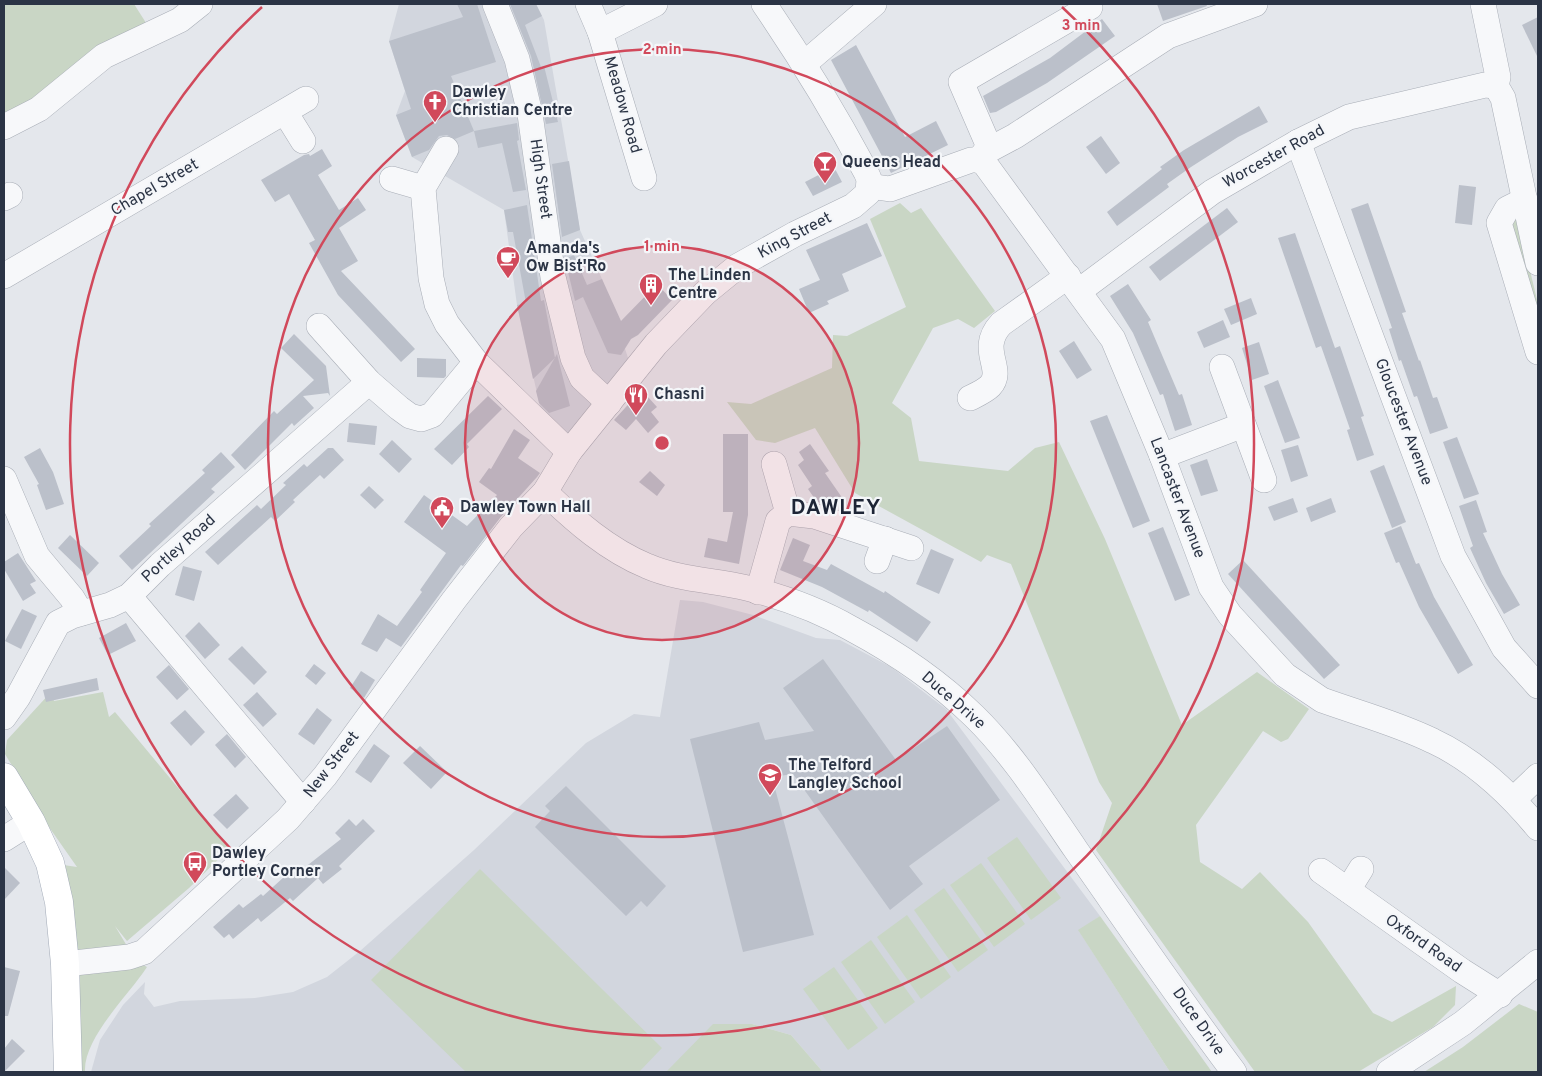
<svg xmlns="http://www.w3.org/2000/svg" width="1542" height="1076" font-family="Overpass,sans-serif">
<rect width="100%" height="100%" fill="#e4e7ec"/>
<g fill="#d2d6de">
<path d="M399 4H536L544 20 580 230 602 279 631 367 566 449 542 415 517 305 504 210 412 157 396 115 405 91 389 41Z"/>
<path d="M680 600 703 602 753 615 816 638 840 640 891 667 946 709 1100 916 1079 931 1170 1072H823L791 1035 752 1024H713L732 1072H91L100 1040 123 1005 145 982 144 994 154 1007 180 1001 255 998 293 992 327 977 360 951 474 850 586 743 634 714 660 717Z"/>
</g>
<g fill="#c9d6c5">
<path d="M4 4H134L148 26 4 120Z"/>
<path d="M900 203 911 213 921 208 995 311 974 328 958 319 933 328 892 403 911 418 919 461 1008 471 1035 448 1059 442 1105 539 1182 725 1257 672 1309 709 1288 739 1281 742 1263 731 1196 825 1200 862 1242 889 1260 872 1308 922 1373 1013 1392 1022 1456 986 1455 1005 1433 1027 1358 1072H1255L1096 850 1112 803 1099 782 1011 564 987 555 981 562 855 493 815 428 775 443 756 440 727 402 751 404 832 368 833 335 847 336 906 307 870 219Z"/>
<path d="M1516 212 1538 304V324L1519 267 1510 213Z"/>
<path d="M51 692 54 701 103 692 109 717 115 712 229 849 189 888 127 941 115 926 127 946 129 957 147 967C129 995 83 1038 85 1072H68L50 863 77 867 49 827 5 754 7 740Z"/>
<path d="M1017 837 1061 898 1031 920 987 858Z"/>
<path d="M981 863 1025 924 994 947 950 885Z"/>
<path d="M480 869 662 1048 639 1072H466L371 980Z"/>
<path d="M944 888 988 950 958 972 914 910Z"/>
<path d="M907 915 951 977 921 999 877 937Z"/>
<path d="M1100 916 1212 1072H1170L1078 930Z"/>
<path d="M871 940 915 1002 885 1024 841 962Z"/>
<path d="M834 967 878 1028 848 1050 803 989Z"/>
<path d="M1519 1004 1538 1012V1072H1424L1463 1047Z"/>
<path d="M713 1024H752L791 1035 823 1072H666Z"/>
</g>
<g fill="#bbc0ca">
<path d="M457 4H477L496 62 451 76 474 131 455 139 447 135 439 136 429 150 412 157 396 115 411 109 389 41 463 17Z"/>
<path d="M510 4H536L542 16 525 25 541 67 544 66 558 122 546 124 531 56Z"/>
<path d="M1157 4H1206L1207 6 1163 21Z"/>
<path d="M1538 17V58L1522 25Z"/>
<path d="M1102 19 1115 36 1047 83 996 112 990 113 983 96 1050 58Z"/>
<path d="M856 45 905 137 936 121 948 145 891 173 831 60Z"/>
<path d="M1259 106 1268 122 1238 137 1191 167 1167 184 1169 187 1117 226 1107 212 1162 169 1160 167 1184 150Z"/>
<path d="M517 123 519 140 517 141 526 190 513 192 502 143 478 148 474 131Z"/>
<path d="M1101 136 1120 163 1106 174 1086 147Z"/>
<path d="M322 149 332 166 318 175 339 210 358 198 366 210 339 228 358 261 341 271 415 349 401 362 338 295 309 243 315 240 289 194 275 202 261 180 304 155 309 154 310 156Z"/>
<path d="M569 161 580 230 562 237 552 164Z"/>
<path d="M834 167 842 182 813 196 805 182Z"/>
<path d="M1459 185 1476 187 1472 225 1455 223Z"/>
<path d="M1368 203 1406 312 1402 313 1419 361 1420 360 1433 398 1437 397 1448 428 1430 434 1417 396 1414 397 1401 360 1399 361 1389 329 1392 328 1351 209Z"/>
<path d="M527 205 541 301 544 300 555 358 533 379 517 305 526 303 513 232H508L504 210Z"/>
<path d="M1227 208 1238 222 1160 281 1149 267Z"/>
<path d="M867 223 882 256 842 274 849 291 827 301 829 304 809 313 799 289 820 280 806 250Z"/>
<path d="M1295 233 1335 348 1340 346 1364 416 1361 417 1374 455 1357 461 1347 430 1350 429 1334 383 1321 346 1316 348 1278 238Z"/>
<path d="M574 255 587 285 602 279 621 321 657 284 672 300 638 335 631 339 621 355 608 353 583 297 575 301 565 259Z"/>
<path d="M1128 284 1151 320 1148 322 1179 395 1182 394 1192 425 1175 431 1163 394 1160 395 1133 333 1110 296Z"/>
<path d="M1251 298 1257 314 1231 325 1224 309Z"/>
<path d="M1223 320 1230 337 1204 348 1197 332Z"/>
<path d="M294 334 326 366 330 396 328 393 303 396 314 408 294 426 292 423 245 470 231 455 274 411 277 414 314 380 281 348Z"/>
<path d="M1074 341 1092 370 1077 379 1059 351Z"/>
<path d="M1259 342 1269 374 1252 380 1242 348Z"/>
<path d="M557 354 570 406 549 413 539 403 536 391Z"/>
<path d="M417 358 446 359V376L444 378 417 377Z"/>
<path d="M1278 380 1300 438 1285 443 1264 386Z"/>
<path d="M488 396 502 409 467 444 469 447 452 465 434 449Z"/>
<path d="M636 396 643 402 648 397 657 407 651 412 659 422 648 433 636 419 626 430 614 420Z"/>
<path d="M1107 415 1150 521 1133 528 1090 421Z"/>
<path d="M349 423 377 426 375 445 347 442Z"/>
<path d="M514 429 530 440 518 458 540 473 537 477 500 518 463 566 461 565 401 647 386 638 377 652 361 644 378 614 397 626 422 592 420 590 446 553 404 522 424 495 467 526 497 495 479 482 489 468 491 469Z"/>
<path d="M723 434H748V515L739 564 704 557 708 538 727 542 733 512H723Z"/>
<path d="M1457 437 1479 494 1464 499 1443 442Z"/>
<path d="M392 440 412 459 399 473 379 454Z"/>
<path d="M810 444 829 471 825 473 843 499 832 507 826 500 822 503 817 502 808 489 812 486 798 465 804 460 799 452Z"/>
<path d="M1298 445 1308 476 1291 482 1281 450Z"/>
<path d="M40 448 53 472 64 504 46 510 37 485 39 484 24 457Z"/>
<path d="M328 448H333L344 460 324 479 320 475 293 500 295 502 275 521 271 517 218 565 205 552 257 505 261 509 286 485 283 483 304 464 307 467Z"/>
<path d="M221 452 235 467 211 489 215 492 132 570 119 556 151 526 149 524 205 473 202 470Z"/>
<path d="M1207 459 1218 491 1201 496 1190 465Z"/>
<path d="M1384 465 1406 522 1392 528 1370 471Z"/>
<path d="M650 471 665 485 657 496 639 482Z"/>
<path d="M369 486 384 500 375 509 360 495Z"/>
<path d="M1293 498 1298 512 1274 521 1268 507Z"/>
<path d="M1331 498 1336 512 1311 522 1306 508Z"/>
<path d="M1476 500 1487 532 1483 533 1502 574 1520 605 1504 614 1486 583 1470 548 1473 546 1459 506Z"/>
<path d="M1401 526 1416 564 1419 563 1434 597 1473 665 1458 674 1419 607 1399 562 1396 563 1384 533Z"/>
<path d="M1163 527 1190 595 1175 601 1148 533Z"/>
<path d="M70 535 99 563 87 576 58 548Z"/>
<path d="M793 538 810 545 803 561 827 570 831 564 884 593 885 591 931 622 917 642 869 610 868 612 822 587 780 570Z"/>
<path d="M931 549 954 559 939 594 916 584Z"/>
<path d="M18 553 36 581 30 584 36 593 23 601 4 569V562Z"/>
<path d="M1243 560 1340 665 1324 679 1228 574Z"/>
<path d="M183 566 202 571 194 601 175 595Z"/>
<path d="M22 609 37 616 21 649 5 641Z"/>
<path d="M199 622 220 645 205 659 185 636Z"/>
<path d="M126 623 136 641 108 655 99 638Z"/>
<path d="M242 646 267 672 254 685 228 659Z"/>
<path d="M823 659 896 760 947 726 1000 800 909 866 923 884 890 910 793 774 772 777 814 935 743 952 690 739 759 722 765 740 814 731 783 688Z"/>
<path d="M314 664 326 673 316 685 305 676Z"/>
<path d="M169 665 189 689 177 700 156 677Z"/>
<path d="M361 671 375 680 364 698 350 688Z"/>
<path d="M97 678 99 690 46 702 43 690Z"/>
<path d="M257 692 277 714 263 727 243 705Z"/>
<path d="M317 708 332 720 314 745 298 734Z"/>
<path d="M185 710 205 732 191 746 170 723Z"/>
<path d="M227 734 246 757 235 768 215 745Z"/>
<path d="M374 744 390 756 371 783 355 772Z"/>
<path d="M420 746 447 772 431 789 403 763Z"/>
<path d="M566 786 666 886 647 907 641 901 626 916 535 827 550 811 545 806Z"/>
<path d="M236 794 249 808 227 829 213 815Z"/>
<path d="M349 819 356 826 363 819 375 831 339 866 342 869 323 884 318 878 293 901 290 898 261 922 258 918 233 939 229 934 224 938 213 927 239 904 243 908 261 894 263 896 295 867 299 872 341 839 335 833Z"/>
<path d="M4 867 20 883 4 900Z"/>
<path d="M4 967 20 971 8 1016H4Z"/>
<path d="M12 1039 25 1051 4 1072V1049Z"/>
</g>
<g fill="none" stroke-linecap="round" stroke-linejoin="round">
<g stroke="#a9aeb7" stroke-width="26">
<g id="minor">
<path d="M495 4 517 59 530 114 553 277 573 358 582 378 609 403"/>
<path d="M588 4 600 32 644 178"/>
<path d="M1483 4 1498 77 1496 86 1503 98 1538 263"/>
<path d="M600 32 655 4"/>
<path d="M804 64 874 4"/>
<path d="M285 112 303 141"/>
<path d="M4 127 39 109 104 56 180 20 200 4"/>
<path d="M1298 142 1453 556 1504 648 1538 686"/>
<path d="M446 149 423 188 431 278 437 304 447 324 476 362 569 452"/>
<path d="M990 149 961 82 1090 7"/>
<path d="M979 160 985 152 1015 136 1168 36 1255 4"/>
<path d="M392 179 423 188"/>
<path d="M869 186 890 189 971 160H979L985 164 1113 339 1162 456 1211 587 1230 615 1285 675 1322 700C1358 713 1399 724 1433 741 1474 760 1510 794 1538 828"/>
<path d="M4 198 10 195"/>
<path d="M1525 200 1507 209 1499 223 1538 352"/>
<path d="M4 276 306 99"/>
<path d="M1079 291 1212 192 1298 142 1349 117 1485 85 1496 86"/>
<path d="M319 326 369 382 399 408 410 416 421 419 432 415 476 362"/>
<path d="M1222 367 1264 480"/>
<path d="M970 398C976 395 985 391 990 386 1006 369 977 350 1001 324L1068 276"/>
<path d="M1162 456 1243 425"/>
<path d="M774 464 788 513"/>
<path d="M4 479 37 556 72 598 81 613"/>
<path d="M545 492C575 521 608 550 647 566 679 580 714 580 747 588 783 597 821 611 852 629 895 652 939 682 974 716 1014 755 1045 805 1076 850 1128 924 1179 999 1234 1072"/>
<path d="M877 561 885 539"/>
<path d="M758 592 778 521 788 513 814 516 911 548"/>
<path d="M129 596 303 802"/>
<path d="M4 717 18 697 58 623 72 616 110 605 129 596 160 565 369 382"/>
<path d="M1514 799 1538 776"/>
<path d="M4 839 31 822"/>
<path d="M1321 871 1462 971 1500 995"/>
<path d="M1348 890 1361 869"/>
<path d="M65 964 129 957 144 952 288 819 325 776 454 600 511 527 545 492 569 452 656 344 705 293 738 266 795 234 853 206 868 193 869 179 866 172C835 114 801 58 764 4"/>
<path d="M1389 1072 1463 1023 1538 962"/>
</g>
</g>
<g stroke="#a3abb8" stroke-width="29">
<path id="major" d="M4 777 31 822 50 863 59 902 65 964 68 1072"/>
</g>
<use href="#minor" stroke="#f7f8fa" stroke-width="25"/>
<use href="#major" stroke="#fff" stroke-width="28"/>
</g>
<circle cx="662" cy="443" r="197" fill="#d1495b" fill-opacity=".12"/>
<g fill="none" stroke="#d1495b" stroke-width="2.5">
<circle cx="662" cy="443" r="197"/>
<circle cx="662" cy="443" r="394"/>
<path d="M1062 7A592 592 0 1 1 262 7"/>
</g>
<defs>
<g id="church-pin" transform="scale(1.25)"><path d="M0 17L-7.5 6A9.5 9.5 0 1 1 7.5 6Z" fill="#d1495b" stroke="#f4f6f9"/><path d="M-1.2-6h2.4v3.5h3.3v2.4h-3.3V6h-2.4V-.1h-3.3v-2.4h3.3Z" fill="#fff"/></g>
<g id="bar-pin" transform="scale(1.25)"><path d="M0 17L-7.5 6A9.5 9.5 0 1 1 7.5 6Z" fill="#d1495b" stroke="#f4f6f9"/><path d="M-6-5H6L.8 .8V4.5H3.5V6h-7V4.5H-.8V.8Z" fill="#fff"/></g>
<g id="cafe-pin" transform="scale(1.25)"><path d="M0 17L-7.5 6A9.5 9.5 0 1 1 7.5 6Z" fill="#d1495b" stroke="#f4f6f9"/><path d="M-5.5-4.5H6V0H3Q3 3.5 0 3.5H-2.5Q-5.5 3.5-5.5 0ZM3-3.2v2h1.7v-2ZM-6 4.5H4V6H-6Z" fill="#fff"/></g>
<g id="building-pin" transform="scale(1.25)"><path d="M0 17L-7.5 6A9.5 9.5 0 1 1 7.5 6Z" fill="#d1495b" stroke="#f4f6f9"/><path d="M-4-6H4V6H1V3H-1V6H-4ZM-2.5-4.3h1.7v1.8h-1.7ZM.8-4.3h1.7v1.8H.8ZM-2.5-1h1.7V.8h-1.7ZM.8-1h1.7V.8H.8Z" fill="#fff"/></g>
<g id="restaurant-pin" transform="scale(1.25)"><path d="M0 17L-7.5 6A9.5 9.5 0 1 1 7.5 6Z" fill="#d1495b" stroke="#f4f6f9"/><path d="M-5-6h1v4h1v-4h1v4h1v-4h1v5L-1.5 .5V6h-2V.5L-5-1ZM5-6V6H3V1.5H1.5Q1.5-4 5-6Z" fill="#fff"/></g>
<g id="civic-pin" transform="scale(1.25)"><path d="M0 17L-7.5 6A9.5 9.5 0 1 1 7.5 6Z" fill="#d1495b" stroke="#f4f6f9"/><path d="M-.6-6.5H3V-4.5H.6V-3L4-1V1h2V6H-6V1h2V-1L-.6-3ZM-1.2 2.5V6h2.4V2.5Z" fill="#fff"/></g>
<g id="school-pin" transform="scale(1.25)"><path d="M0 17L-7.5 6A9.5 9.5 0 1 1 7.5 6Z" fill="#d1495b" stroke="#f4f6f9"/><path d="M0-5L7-2L0 1L-7-2ZM-4 1L0 2.5L4 1V4Q0 6-4 4Z" fill="#fff"/></g>
<g id="bus-pin" transform="scale(1.25)"><path d="M0 17L-7.5 6A9.5 9.5 0 1 1 7.5 6Z" fill="#d1495b" stroke="#f4f6f9"/><path d="M-5-6H5V4H4V6H2V4H-2V6H-4V4H-5ZM-3.5-4V0h7V-4ZM-3.5 1.2v1.5H-2V1.2ZM2 1.2v1.5H3.5V1.2Z" fill="#fff"/></g>
</defs>
<g fill-rule="evenodd">
<use href="#church-pin" x="435" y="102"/>
<use href="#bar-pin" x="825" y="163"/>
<use href="#cafe-pin" x="508" y="258"/>
<use href="#building-pin" x="651" y="285"/>
<use href="#restaurant-pin" x="636" y="395"/>
<use href="#civic-pin" x="442" y="508"/>
<use href="#school-pin" x="770" y="775"/>
<use href="#bus-pin" x="195" y="863"/>
</g>
<g text-anchor="middle" dominant-baseline="central" stroke-width="4.5" stroke-linejoin="round" paint-order="stroke">
<g font-size="16" font-weight="bold" fill="#2b3445" stroke="#f4f6f9" text-anchor="start">
<text x="452" y="93">Dawley<tspan x="452" dy="18">Christian Centre</tspan></text>
<text x="842" y="163">Queens Head</text>
<text x="526" y="249">Amanda's<tspan x="526" dy="18">Ow Bist'Ro</tspan></text>
<text x="668" y="276">The Linden<tspan x="668" dy="18">Centre</tspan></text>
<text x="654" y="395">Chasni</text>
<text x="460" y="508">Dawley Town Hall</text>
<text x="788" y="766">The Telford<tspan x="788" dy="18">Langley School</tspan></text>
<text x="212" y="854">Dawley<tspan x="212" dy="18">Portley Corner</tspan></text>
</g>
<g font-size="16" fill="#2b3445" stroke="#f4f6f9">
<text transform="translate(622 105) rotate(74)">Meadow Road</text>
<text transform="translate(1274 157) rotate(-29)">Worcester Road</text>
<text transform="translate(540 179) rotate(82)">High Street</text>
<text transform="translate(155 188) rotate(-30)">Chapel Street</text>
<text transform="translate(795 236) rotate(-28)">King Street</text>
<text transform="translate(1403 422) rotate(69)">Gloucester Avenue</text>
<text transform="translate(1177 498) rotate(69)">Lancaster Avenue</text>
<text transform="translate(179 549) rotate(-42)">Portley Road</text>
<text transform="translate(953 701) rotate(41)">Duce Drive</text>
<text transform="translate(332 765) rotate(-52)">New Street</text>
<text transform="translate(1423 944) rotate(35)">Oxford Road</text>
<text transform="translate(1198 1022) rotate(55)">Duce Drive</text>
</g>
<g font-size="21" font-weight="bold" letter-spacing="1" fill="#1d2536" stroke="#f4f6f9">
<text x="836" y="508">DAWLEY</text>
</g>
</g>
<circle cx="662" cy="443" r="8" fill="#d1495b" stroke="#f4f6f9" stroke-width="2.5"/>
<g font-size="15" text-anchor="middle" font-weight="bold" fill="#d1495b" stroke="#f4f6f9" stroke-width="4.5" stroke-linejoin="round" paint-order="stroke">
<text x="1081" y="30">3 min</text>
<text x="662" y="54">2 min</text>
<text x="662" y="251">1 min</text>
</g>
<rect width="1542" height="1076" fill="none" stroke="#2b3445" stroke-width="10"/>
</svg>
